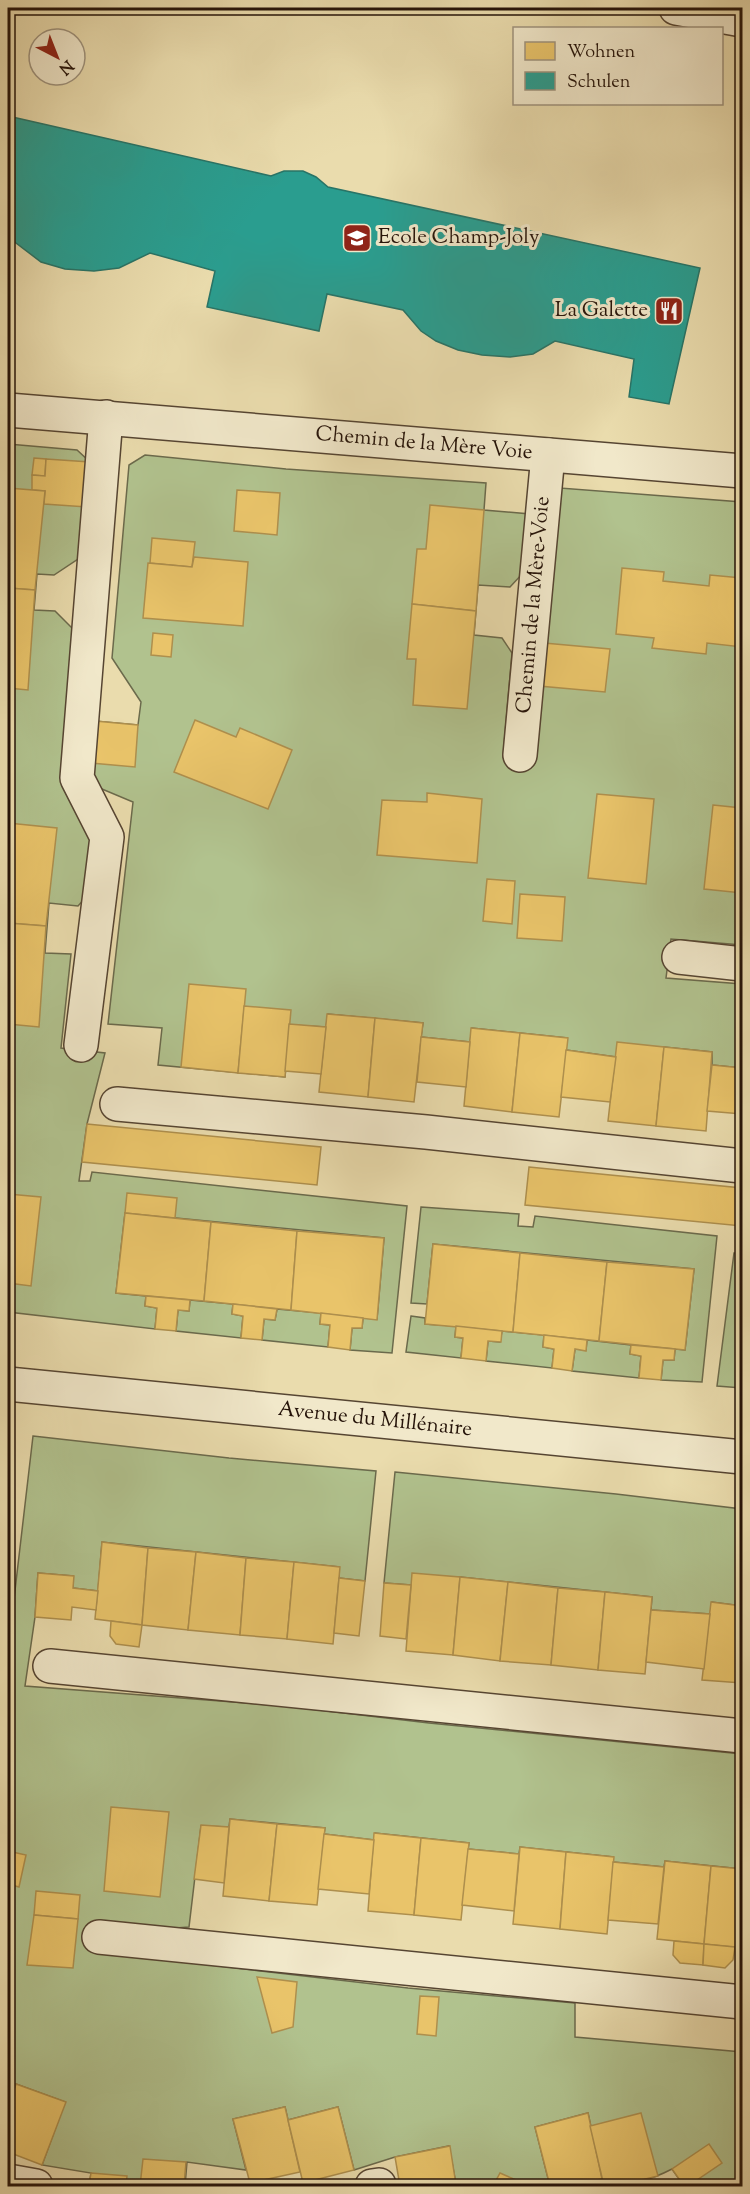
<svg xmlns="http://www.w3.org/2000/svg" width="750" height="2194" font-family="'Sorts Mill Goudy',serif">
<rect width="100%" height="100%" fill="#eadcad"/>
<filter id="stains"><feTurbulence type="fractalNoise" baseFrequency=".00333" numOctaves="4"/><feColorMatrix values="0 0 0 0 .2 0 0 0 0 .09 0 0 0 0 .02 0 0 0 .5 -.17"/></filter>
<radialGradient id="worn" r=".72"><stop offset=".6" stop-color="#630" stop-opacity="0"/><stop offset="1" stop-color="#630" stop-opacity=".3"/></radialGradient>
<g fill="#b1c28e" stroke="#6b6a4c" stroke-width="1.5">
<path d="M8 444 77 450 90 462 84 555 54 575 37 574 34 610 55 611 77 633 93 843 88 895 78 906 49 903 45 953 71 954 61 1048 105 1053 87 1124 79 1181H90L92 1172 407 1206 392 1353 350 1350 352 1328H362L363 1318 377 1319 384 1238 125 1213 116 1293 146 1296 145 1306 157 1308 155 1329 8 1312Z"/>
<path d="M145 455 286 469 486 483 484 510 530 514 524 572 510 587 478 585 474 635 502 638 512 653 503 757 532 759 560 488 742 502V945L671 939 666 978 742 984V1068L712 1065V1052L664 1047 616 1057 566 1050 567 1038 472 1028 470 1042 421 1037 423 1023 328 1014 326 1027 290 1025 285 1077 158 1065 162 1028 108 1024 133 802 90 784 95 721 138 725 141 702 112 658 129 465Z"/>
<path d="M421 1207 519 1214 518 1226 533 1227 535 1216 717 1236 702 1382 661 1380 663 1360H674L675 1349 685 1350 694 1269 433 1244 427 1304 411 1303Z"/>
<path d="M734 1253 742 1254V1388L717 1386Z"/>
<path d="M190 1300 233 1304 232 1314 243 1316 241 1338 176 1331 178 1310 189 1311Z"/>
<path d="M277 1309 321 1313 320 1324 330 1325 328 1347 262 1340 264 1319 275 1320Z"/>
<path d="M411 1316 425 1318V1324L456 1326 455 1337 463 1338 461 1358 406 1352Z"/>
<path d="M502 1331 544 1335 543 1347 554 1349 552 1368 486 1361 488 1341 500 1342Z"/>
<path d="M587 1340 631 1345 630 1354 641 1356 639 1378 572 1371 575 1349 586 1350Z"/>
<path d="M33 1436 229 1458 376 1471 365 1581 339 1578V1567L102 1542 98 1591 73 1588V1576L38 1573 35 1617 25 1686 284 1706 429 1723 742 1754V1869L665 1861 664 1867 613 1862V1857L520 1847 519 1854 468 1849 469 1843 375 1833 374 1840 324 1834 325 1828 230 1819 229 1827 201 1826 189 1927 163 1929 158 1959 408 1988 575 2003V2037L742 2052V2186H684L672 2169C651 2180 627 2186 604 2186L588 2113 535 2127 550 2186H447L456 2184 449 2146 395 2157 354 2170 338 2107 288 2120 285 2107 233 2119 246 2170 187 2162 185 2186H89L91 2173 42 2165 65 2102 16 2084 8 2107V1599H14Z"/>
<path d="M395 1472 616 1494 742 1509V1606L712 1602 710 1614 651 1610 652 1597 460 1577 411 1585 384 1583Z"/>
</g>
<g fill="#e9c46a" stroke="#ae8f4d" stroke-width="1.5">
<path d="M34 458 46 459 45 476 32 475Z"/>
<path d="M46 459 90 462 87 507 44 504 45 491 32 490V475L45 476Z"/>
<path d="M8 488 45 491 35 590 8 588Z"/>
<path d="M237 490 280 493 277 535 234 531Z"/>
<path d="M430 505 484 510 476 611 412 604 417 549H426Z"/>
<path d="M152 538 195 542 192 567 150 563Z"/>
<path d="M194 557 248 562 243 626 143 618 148 563 192 567Z"/>
<path d="M622 568 664 572 663 581 709 586 710 575 742 578V647L707 643 706 654 652 648 654 638 616 634Z"/>
<path d="M8 588 35 590 28 690 8 688Z"/>
<path d="M412 604 476 611 467 709 413 705 416 659H407Z"/>
<path d="M153 633 173 635 171 657 151 655Z"/>
<path d="M544 643 610 649 605 692 539 686Z"/>
<path d="M195 720 236 737 240 728 292 750 268 809 174 772Z"/>
<path d="M95 721 138 725 135 767 91 763Z"/>
<path d="M427 793 482 799 477 863 377 855 382 800 427 802Z"/>
<path d="M597 794 654 799 646 884 588 878Z"/>
<path d="M713 805 742 808V893L704 889Z"/>
<path d="M8 823 57 828 46 926 8 923Z"/>
<path d="M487 879 515 881 512 924 483 921Z"/>
<path d="M520 894 565 897 562 941 517 938Z"/>
<path d="M8 923 46 926 39 1027 8 1024Z"/>
<path d="M189 984 246 989 238 1073 181 1067Z"/>
<path d="M244 1006 291 1010 285 1077 238 1073Z"/>
<path d="M327 1014 375 1018 368 1097 319 1092Z"/>
<path d="M375 1018 423 1023 414 1102 368 1097Z"/>
<path d="M289 1024 326 1027 321 1074 285 1071Z"/>
<path d="M471 1028 520 1033 512 1112 464 1106Z"/>
<path d="M520 1033 568 1038 559 1117 512 1112Z"/>
<path d="M421 1037 470 1042 466 1087 417 1082Z"/>
<path d="M617 1042 664 1047 656 1126 608 1121Z"/>
<path d="M664 1047 712 1052 706 1131 656 1126Z"/>
<path d="M566 1050 616 1057 610 1102 561 1097Z"/>
<path d="M712 1065 742 1068V1114L707 1111Z"/>
<path d="M87 1124 321 1147 317 1185 82 1162Z"/>
<path d="M529 1167 742 1188V1226L525 1205Z"/>
<path d="M127 1193 177 1198 175 1218 125 1213Z"/>
<path d="M8 1194 41 1197 31 1286 8 1283Z"/>
<path d="M125 1213 211 1222 204 1301 116 1293Z"/>
<path d="M211 1222 297 1231 291 1310 204 1301Z"/>
<path d="M297 1231 384 1238 377 1320 291 1310Z"/>
<path d="M433 1244 520 1253 513 1332 425 1324Z"/>
<path d="M520 1253 607 1262 599 1341 513 1332Z"/>
<path d="M607 1262 694 1269 685 1350 599 1341Z"/>
<path d="M146 1296 190 1300 189 1311 178 1310 176 1331 155 1329 157 1308 145 1306Z"/>
<path d="M233 1304 277 1309 275 1320 264 1319 262 1340 241 1338 243 1316 232 1314Z"/>
<path d="M321 1313 363 1318 362 1328H352L350 1350 328 1347 330 1325 320 1324Z"/>
<path d="M456 1326 502 1331 501 1342 488 1341 486 1361 461 1358 463 1338 455 1337Z"/>
<path d="M544 1335 587 1340 586 1351 575 1349 572 1371 552 1368 554 1349 543 1347Z"/>
<path d="M631 1345 675 1349 674 1360H663L661 1380 639 1378 641 1356 630 1354Z"/>
<path d="M102 1542 148 1548 142 1625 95 1619Z"/>
<path d="M148 1548 196 1552 188 1630 142 1625Z"/>
<path d="M196 1552 246 1558 240 1635 188 1630Z"/>
<path d="M246 1558 294 1562 287 1639 240 1635Z"/>
<path d="M294 1562 340 1567 333 1644 287 1639Z"/>
<path d="M38 1573 74 1576 73 1588 98 1591 96 1610 72 1607 71 1620 35 1617Z"/>
<path d="M412 1573 460 1577 453 1655 406 1651Z"/>
<path d="M460 1577 508 1582 500 1661 453 1655Z"/>
<path d="M339 1578 365 1581 359 1636 334 1633Z"/>
<path d="M508 1582 558 1588 551 1665 500 1661Z"/>
<path d="M384 1583 411 1585 406 1639 380 1636Z"/>
<path d="M558 1588 605 1592 598 1670 551 1665Z"/>
<path d="M605 1592 652 1597 645 1674 598 1670Z"/>
<path d="M711 1602 742 1606V1683L702 1680Z"/>
<path d="M651 1610 710 1614 704 1669 646 1662Z"/>
<path d="M111 1621 142 1625 139 1647 116 1644 110 1636Z"/>
<path d="M111 1807 169 1812 160 1897 104 1891Z"/>
<path d="M230 1819 277 1824 269 1901 223 1896Z"/>
<path d="M277 1824 325 1828 317 1905 269 1901Z"/>
<path d="M201 1825 229 1827 224 1883 194 1879Z"/>
<path d="M374 1833 421 1838 414 1915 368 1911Z"/>
<path d="M324 1834 374 1840 369 1894 318 1889Z"/>
<path d="M421 1838 469 1843 461 1920 414 1915Z"/>
<path d="M520 1847 566 1852 560 1929 513 1924Z"/>
<path d="M468 1849 519 1854 514 1911 462 1905Z"/>
<path d="M8 1851 26 1855 19 1887 8 1884Z"/>
<path d="M566 1852 614 1857 607 1934 560 1929Z"/>
<path d="M665 1861 711 1866 704 1944 657 1939Z"/>
<path d="M613 1862 664 1867 658 1924 608 1920Z"/>
<path d="M711 1866 742 1869V1948L704 1944Z"/>
<path d="M36 1891 80 1895 78 1919 34 1915Z"/>
<path d="M34 1915 78 1919 73 1968 27 1965Z"/>
<path d="M674 1941 704 1944 703 1965 680 1963 673 1955Z"/>
<path d="M704 1944 735 1947 733 1960 725 1968 703 1965Z"/>
<path d="M257 1977 297 1982 293 2027 272 2033Z"/>
<path d="M420 1996 439 1997 436 2036 417 2034Z"/>
<path d="M16 2084 66 2102 42 2165 8 2152V2107Z"/>
<path d="M285 2107 300 2172 250 2183 233 2119Z"/>
<path d="M338 2107 354 2170 303 2183 288 2120Z"/>
<path d="M588 2113 602 2179 567 2186H550L535 2127Z"/>
<path d="M641 2113 658 2176 616 2186H604L590 2126Z"/>
<path d="M709 2144 722 2163 688 2186H684L672 2169Z"/>
<path d="M450 2146 456 2185 400 2186 395 2157Z"/>
<path d="M143 2159 186 2162 184 2186H140Z"/>
<path d="M91 2173 127 2176 126 2186H89Z"/>
<path d="M500 2173 530 2186H493Z"/>
</g>
<path fill="#2a9d8f" stroke="#287467" stroke-width="1.5" d="M8 116 271 176 284 171H303L316 177 328 187 700 268 669 404 629 397 634 359 555 341 533 354 510 357 482 355 458 350 436 341 421 331 403 310 327 294 319 331 207 307 215 271 150 253 119 268 94 271 65 269 41 262 8 237Z"/>
<g fill="none" stroke-linecap="round" stroke-linejoin="round">
<g stroke="#564532" stroke-width="36">
<g id="minor">
<path d="M676 8 742 20"/>
<path d="M8 410 742 471"/>
<path d="M520 755 548 455"/>
<path d="M679 957 742 964"/>
<path d="M81 1045 107 837 77 778 106 417"/>
<path d="M117 1104 426 1132 742 1166"/>
<path d="M8 1384 742 1457"/>
<path d="M50 1666 742 1736"/>
<path d="M99 1937 742 2002"/>
<path d="M8 2181 36 2186"/>
<path d="M372 2186 379 2185"/>
</g>
</g>
<use href="#minor" stroke="#f1e8ca" stroke-width="33"/>
</g>
<defs>
<g id="school-square" transform="scale(1.5)"><rect x="-9" y="-9" width="18" height="18" rx="4" fill="#8f2418" stroke="#f1e8ca"/><path d="M0-5L7-2L0 1L-7-2ZM-4 1L0 2.5L4 1V4Q0 6-4 4Z" fill="#fff"/></g>
<g id="restaurant-square" transform="scale(1.5)"><rect x="-9" y="-9" width="18" height="18" rx="4" fill="#8f2418" stroke="#f1e8ca"/><path d="M-5-6h1v4h1v-4h1v4h1v-4h1v5L-1.5 .5V6h-2V.5L-5-1ZM5-6V6H3V1.5H1.5Q1.5-4 5-6Z" fill="#fff"/></g>
</defs>
<g fill-rule="evenodd">
<use href="#school-square" x="357" y="238"/>
<use href="#restaurant-square" x="669" y="311"/>
</g>
<g text-anchor="middle" dominant-baseline="central" stroke-width="6" stroke-linejoin="round" paint-order="stroke">
<g font-size="21" fill="#251309" stroke="#f1e8ca" text-anchor="start">
<text x="378" y="238">Ecole Champ-Joly</text>
<text x="648" y="311" text-anchor="end">La Galette</text>
</g>
<g font-size="21" fill="#251309" stroke="#f1e8ca">
<text transform="translate(424 444) rotate(5)">Chemin de la Mère Voie</text>
<text transform="translate(534 605) rotate(-85)">Chemin de la Mère-Voie</text>
<text transform="translate(375 1420) rotate(6)">Avenue du Millénaire</text>
</g>
</g>
<rect width="750" height="2194" fill="none" stroke="#eadcad" stroke-width="30"/>
<rect x="9" y="9" width="732" height="2176" fill="none" stroke="#251309" stroke-width="3"/>
<rect x="15" y="15" width="720" height="2164" fill="none" stroke="#251309" stroke-width="1.5"/>
<rect x="513" y="27" width="210" height="78" fill="#f1e8ca" stroke="#9f937d" stroke-width="1.5"/>
<rect x="525" y="42" width="30" height="18" fill="#e9c46a" stroke="#9f937d" stroke-width="1.5"/>
<text x="567" y="57" font-size="18" fill="#251309">Wohnen</text>
<rect x="525" y="72" width="30" height="18" fill="#2a9d8f" stroke="#9f937d" stroke-width="1.5"/>
<text x="567" y="87" font-size="18" fill="#251309">Schulen</text>
<g transform="translate(57 57) rotate(138)"><circle r="28" fill="#f1e8ca" stroke="#9f937d" stroke-width="1.5"/>
<path d="M0-4.5L10 22L0 15L-10 22Z" fill="#8f2418"/>
<text y="-9" font-size="16" font-weight="bold" text-anchor="middle" fill="#251309">N</text>
</g>
<rect width="100%" height="100%" filter="url(#stains)"/>
<rect width="100%" height="100%" fill="url(#worn)"/>
</svg>
